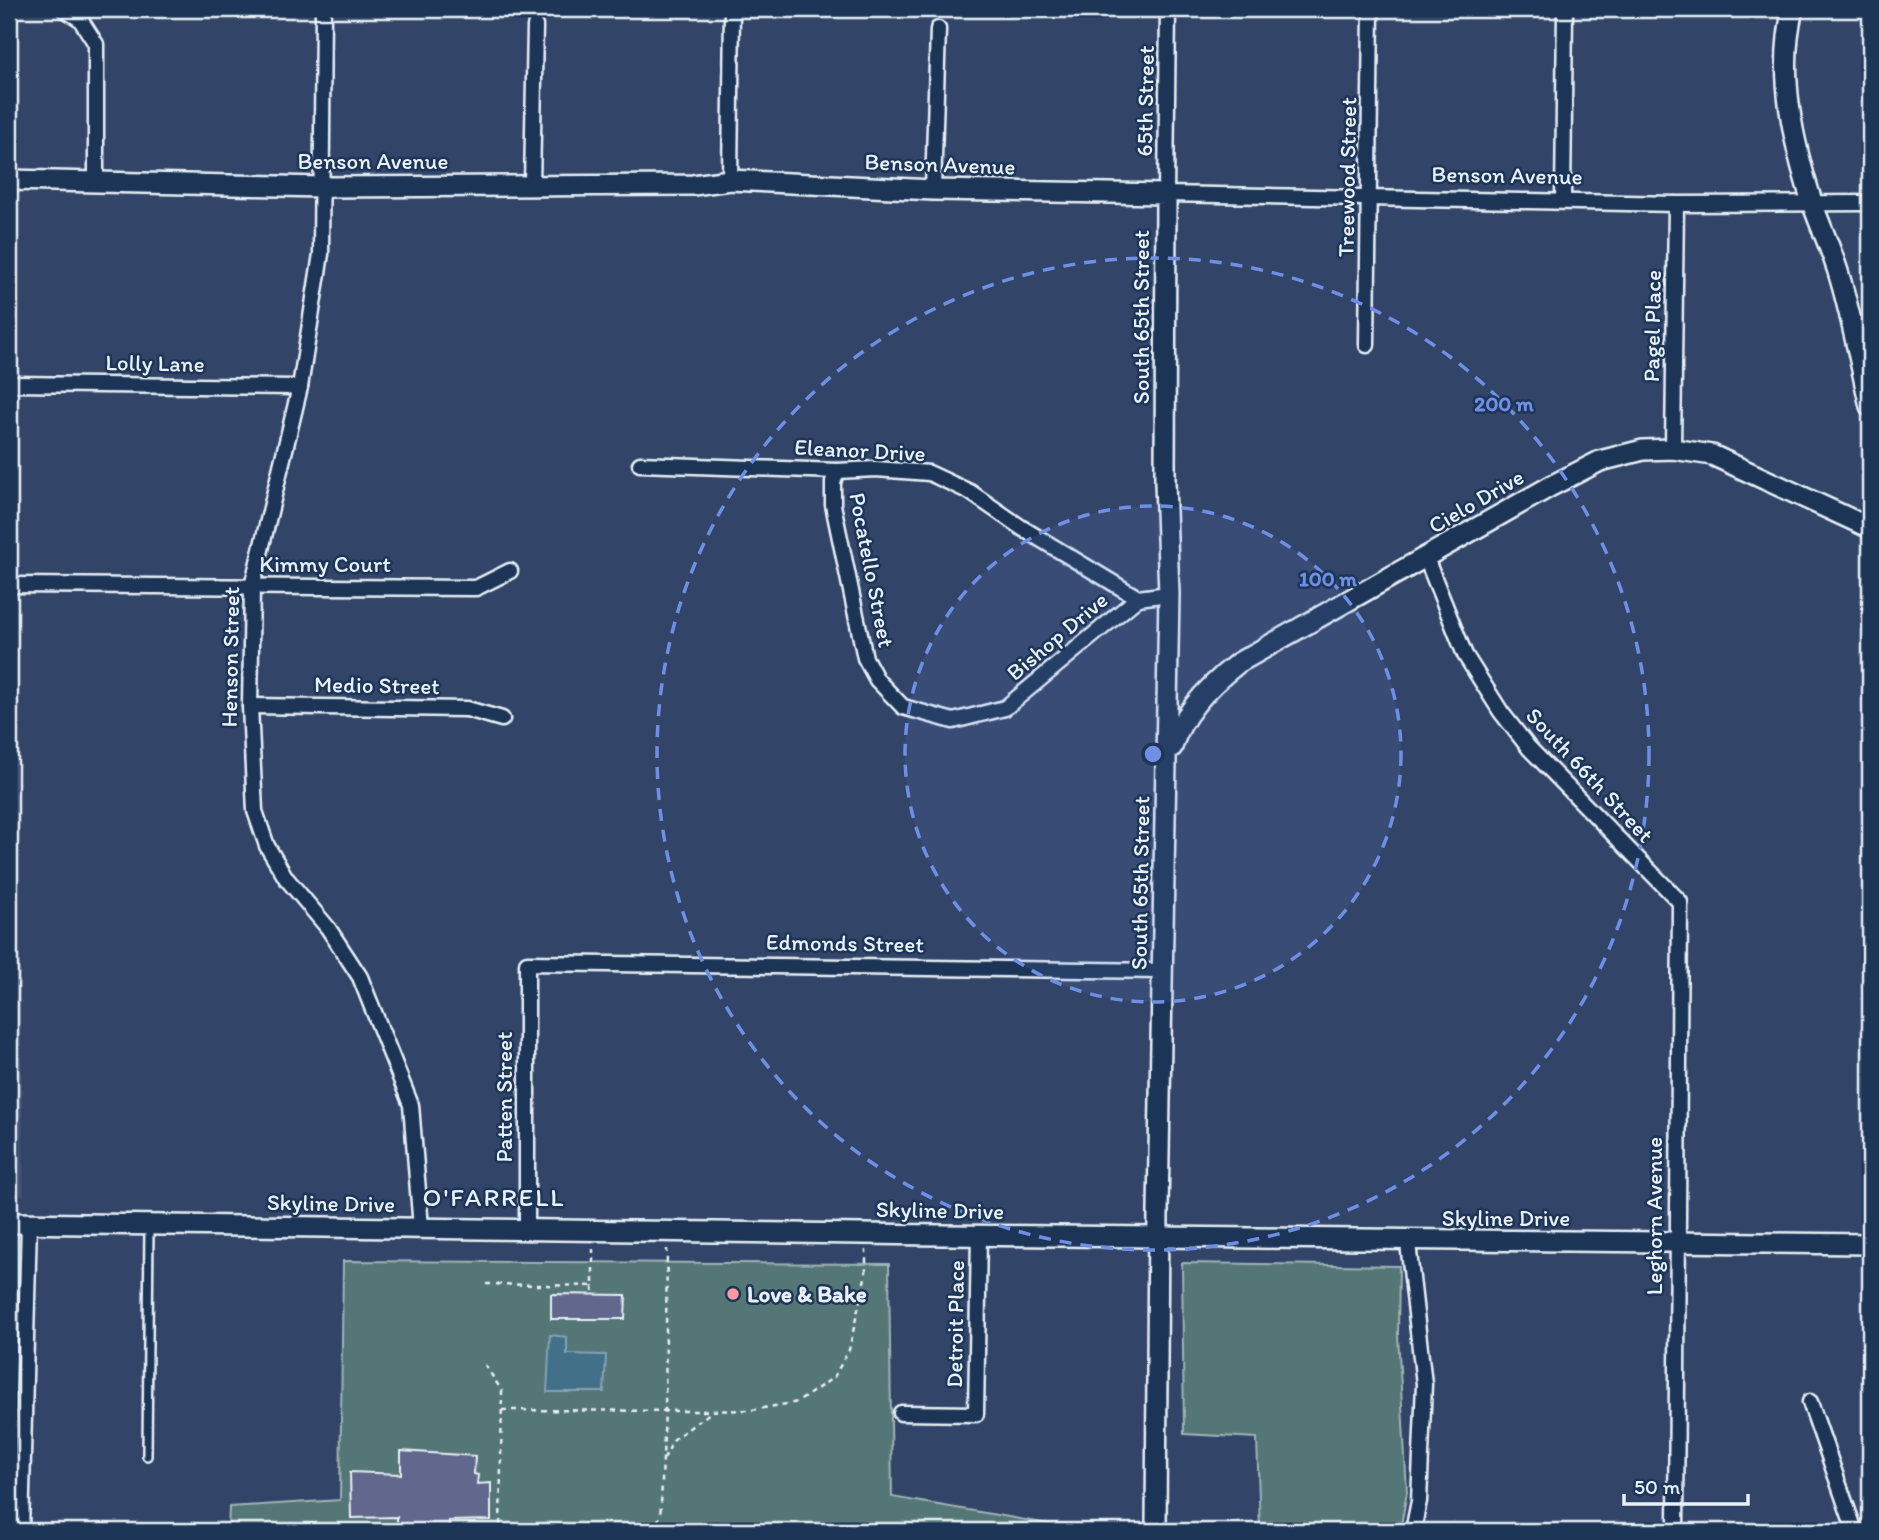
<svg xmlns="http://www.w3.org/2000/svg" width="1879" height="1540" font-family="Itim,sans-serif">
<rect width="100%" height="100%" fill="#324467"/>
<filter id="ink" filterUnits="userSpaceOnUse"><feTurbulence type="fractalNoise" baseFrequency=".0143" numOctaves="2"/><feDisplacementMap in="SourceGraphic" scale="14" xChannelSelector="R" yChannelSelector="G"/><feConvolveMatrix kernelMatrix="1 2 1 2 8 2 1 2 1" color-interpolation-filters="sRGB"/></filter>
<g filter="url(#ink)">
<path fill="#435175" d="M9 709H15L24 1195H9Z"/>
<g fill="#547676" stroke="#9eb4b7" stroke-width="2">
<path d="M343 1261 889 1264 892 1497 1090 1531H228L229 1507 340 1500Z"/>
<path d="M1182 1263 1399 1266 1398 1335 1407 1492 1400 1531H1260L1257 1438 1184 1434Z"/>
</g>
<path fill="#436f88" stroke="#85a3b5" stroke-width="2" d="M550 1335 567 1337V1354L606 1355 604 1392H547Z"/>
<g fill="#62678d" stroke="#e8f1f8" stroke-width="2">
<path d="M551 1294 626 1295 625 1319H551Z"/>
<path d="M401 1451 475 1456 474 1474 478 1475 477 1484 491 1483V1520L449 1521 448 1531H397V1517L351 1518 350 1472 401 1474Z"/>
</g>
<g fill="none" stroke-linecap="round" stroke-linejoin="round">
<g stroke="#e8f1f8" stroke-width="12">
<path id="lane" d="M147 1456 149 1226"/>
</g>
<g stroke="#e8f1f8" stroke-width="19">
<g id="street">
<path d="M64 9 80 19 96 44V182"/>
<path d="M323 9 321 254 300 387 252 587 250 706 255 811 267 846 286 878 328 928 360 977 411 1105 421 1228"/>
<path d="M1168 9 1166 194 1676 204 1870 203"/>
<path d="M730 180 732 9"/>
<path d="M532 186 535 26"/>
<path d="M933 190 938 29"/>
<path d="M1563 200 1565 9"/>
<path d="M1367 345 1371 9"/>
<path d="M9 384 300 387"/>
<path d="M1673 449 1676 204"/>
<path d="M640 464 837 471 876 469 929 473 970 492 1022 528 1138 598 1169 594"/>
<path d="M837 471 833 482V505L865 658 877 680 903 707 953 721 1005 708 1138 598"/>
<path d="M1426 558 1465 655 1501 712 1529 748 1680 902 1676 1531"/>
<path d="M9 585 476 588 510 571"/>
<path d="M250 706 467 709 502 719"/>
<path d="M527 1230V963L1163 971"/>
<path d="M1408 1243 1424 1384 1419 1501 1413 1531"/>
<path d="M1810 1402 1855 1531"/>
<path d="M901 1413 976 1414 979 1235"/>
<path d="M21 1531 29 1223"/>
</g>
</g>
<g stroke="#e8f1f8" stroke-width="24">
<g id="secondary">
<path d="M1793 9C1777 73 1793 143 1813 205 1821 228 1832 251 1839 275 1852 318 1860 363 1870 406"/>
<path d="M9 180 321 187 693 185 730 180 933 190 1166 194 1165 482 1169 594 1158 1210 1156 1531"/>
<path d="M1172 747C1182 713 1210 685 1238 663L1551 486 1600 461 1643 450 1673 449 1712 455 1870 528"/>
<path d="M9 1223C629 1229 1250 1242 1870 1244"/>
</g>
</g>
<g stroke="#e8f1f8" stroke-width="2.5" stroke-dasharray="5 5" stroke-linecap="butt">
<path d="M486 1284 593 1286V1249"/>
<path d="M593 1286V1295"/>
<path d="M485 1365 502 1391 500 1531"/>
<path d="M502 1410 702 1411 752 1410 798 1402 834 1377 849 1350 866 1273V1250"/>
<path d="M664 1459 674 1439 710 1413"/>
<path d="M653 1531 660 1516 661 1505 665 1410 667 1249"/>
</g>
<use href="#lane" stroke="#1d3557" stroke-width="7"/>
<use href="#street" stroke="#1d3557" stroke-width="14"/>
<use href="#secondary" stroke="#1d3557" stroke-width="19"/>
</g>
</g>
<circle cx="1153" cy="754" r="248" fill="#6e8fe5" fill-opacity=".12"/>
<g fill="none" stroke="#6e8fe5" stroke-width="3.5" stroke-dasharray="12 9">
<circle cx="1153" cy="754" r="248"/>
<circle cx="1153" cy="754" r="496"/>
</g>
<circle fill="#ff9aa2" stroke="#1d3557" stroke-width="2.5" cx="733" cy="1294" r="7"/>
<g text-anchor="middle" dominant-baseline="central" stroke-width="5" stroke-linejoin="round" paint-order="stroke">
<g font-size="23" fill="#e8f1f8" stroke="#1d3557">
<text transform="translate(1145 101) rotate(-89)">65th Street</text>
<text x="373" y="161">Benson Avenue</text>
<text transform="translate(940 164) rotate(2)">Benson Avenue</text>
<text transform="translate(1507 175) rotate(1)">Benson Avenue</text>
<text transform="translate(1347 177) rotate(-89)">Treewood Street</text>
<text transform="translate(1141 317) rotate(-90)">South 65th Street</text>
<text transform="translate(1652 326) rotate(-89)">Pagel Place</text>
<text transform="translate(155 363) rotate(1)">Lolly Lane</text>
<text transform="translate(860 450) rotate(3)">Eleanor Drive</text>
<text transform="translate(1476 501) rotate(-30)">Cielo Drive</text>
<text x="325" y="564">Kimmy Court</text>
<text transform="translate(872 570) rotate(79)">Pocatello Street</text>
<text transform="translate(1057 636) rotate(-40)">Bishop Drive</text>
<text transform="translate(230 657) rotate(-89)">Henson Street</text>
<text transform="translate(377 685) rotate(1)">Medio Street</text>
<text transform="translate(1590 775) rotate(47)">South 66th Street</text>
<text transform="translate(1140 883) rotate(-89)">South 65th Street</text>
<text transform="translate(845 943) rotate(1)">Edmonds Street</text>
<text transform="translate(504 1097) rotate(-90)">Patten Street</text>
<text transform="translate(331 1203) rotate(1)">Skyline Drive</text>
<text transform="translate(940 1210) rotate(1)">Skyline Drive</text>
<text transform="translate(1654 1216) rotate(-90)">Leghorn Avenue</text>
<text x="1506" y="1218">Skyline Drive</text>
<text transform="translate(955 1324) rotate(-89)">Detroit Place</text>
</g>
<g font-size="23" font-weight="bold" fill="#e8f1f8" stroke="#1d3557" text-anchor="start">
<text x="747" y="1294">Love &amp; Bake</text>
</g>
<g font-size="26" letter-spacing="2" fill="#e8f1f8" stroke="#1d3557">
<text x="494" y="1197">O'FARRELL</text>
</g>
</g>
<circle cx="1153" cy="754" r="10" fill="#6e8fe5" stroke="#1d3557" stroke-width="3.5"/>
<g font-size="21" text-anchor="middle" font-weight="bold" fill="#6e8fe5" stroke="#1d3557" stroke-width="5" stroke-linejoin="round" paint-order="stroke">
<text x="1504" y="411">200 m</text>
<text x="1328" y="586">100 m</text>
</g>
<rect width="1879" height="1540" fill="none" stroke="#1d3557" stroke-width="35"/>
<rect x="18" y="18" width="1844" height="1505" fill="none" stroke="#e8f1f8" stroke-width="2.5" filter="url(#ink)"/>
<path d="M1624 1494v10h124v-10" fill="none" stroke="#e8f1f8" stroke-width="3.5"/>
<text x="1634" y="1494" font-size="21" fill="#e8f1f8" stroke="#1d3557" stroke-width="5" paint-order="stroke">50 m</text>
</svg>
